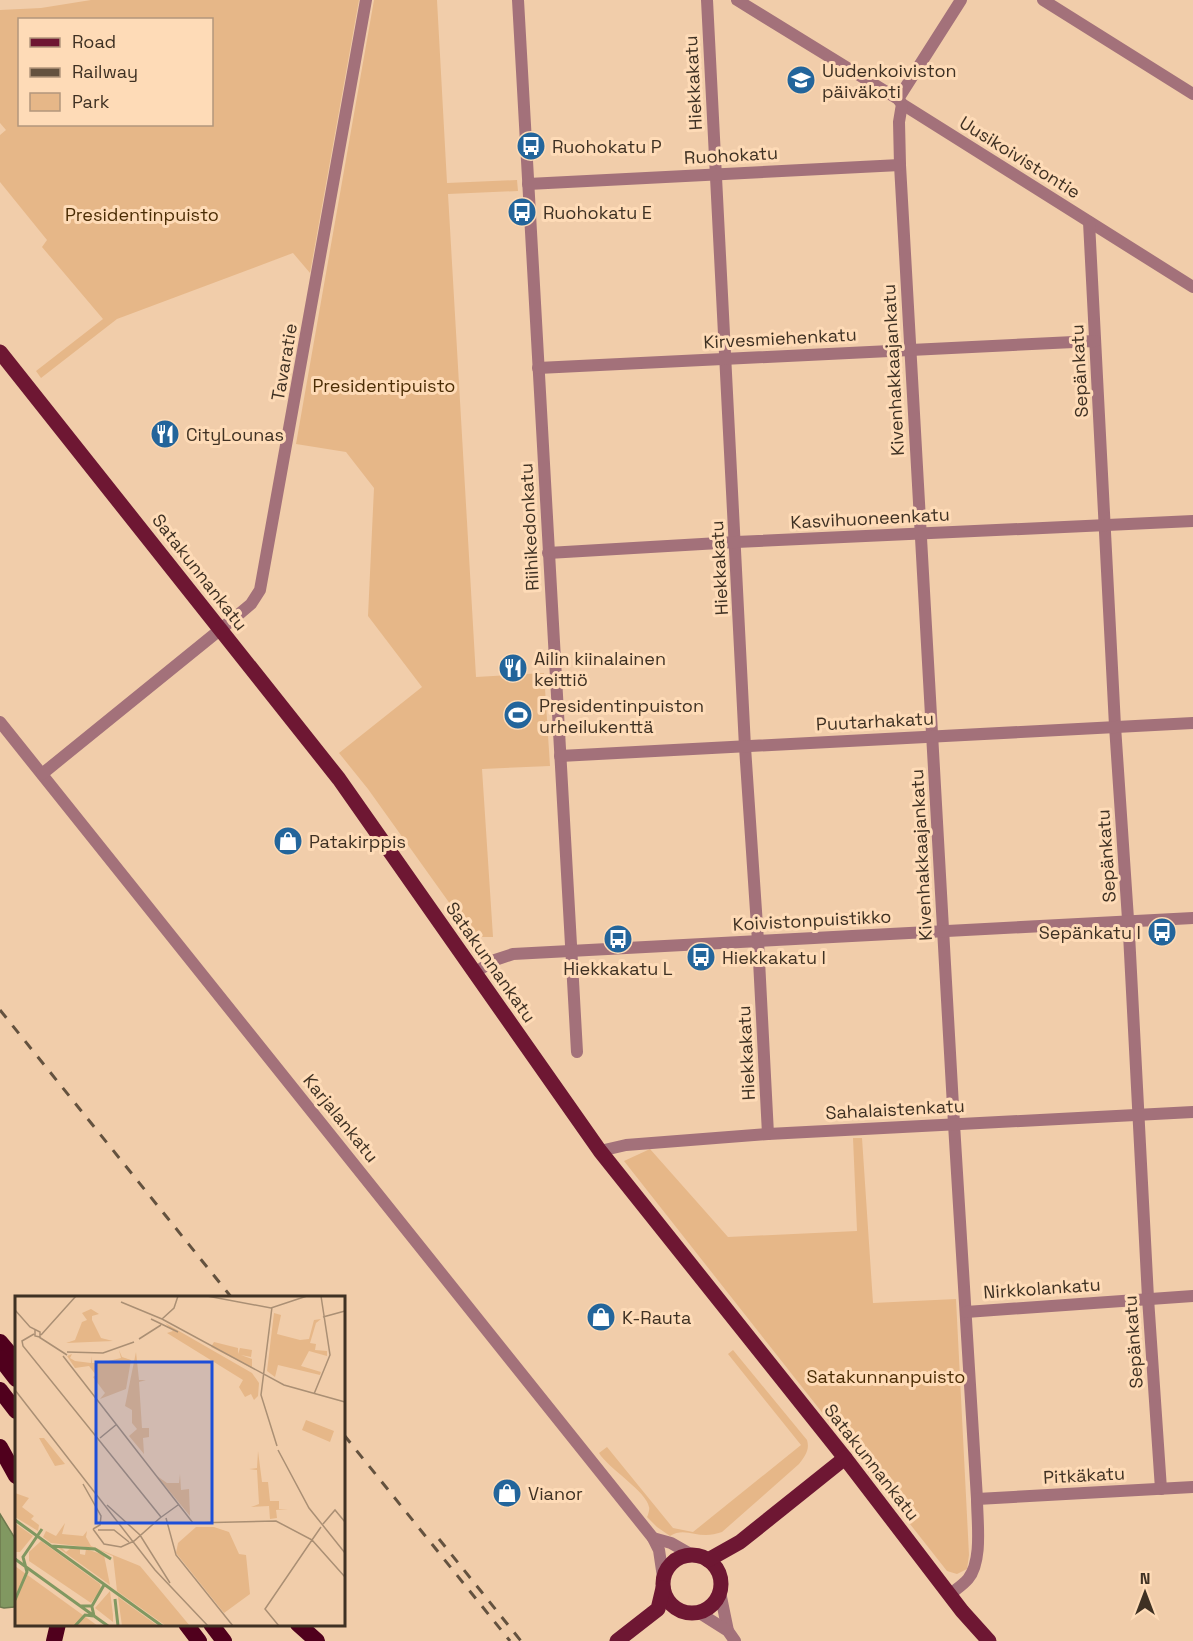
<svg xmlns="http://www.w3.org/2000/svg" width="1193" height="1641" font-family="'Space Grotesk',sans-serif">
<rect width="100%" height="100%" fill="#f1cdaa"/>
<g fill="#e6b788" fill-rule="evenodd">
<path d="M91 0H359L310 273 293 253 117 319 41 378 36 371 103 319 42 247 47 240 0 182V135L6 130 0 123V10L41 8ZM20 20H212V124H20Z"/>
<path d="M374 0H437L447 183 517 180 518 191 448 194 476 677 544 673 550 766 482 769 493 937H482L468 929 368 789 339 753 422 687 368 616 374 488 346 452 296 444Z"/>
<path d="M853 1138H862L873 1303 956 1299 969 1555 967 1569 957 1574 947 1571 624 1161 650 1149 728 1237 857 1231Z"/>
<path d="M733 1350 807 1440C810 1450 805 1456 799 1464L722 1532C716 1534 711 1535 706 1535 693 1535 682 1528 670 1536L657 1527 647 1517C648 1516 650 1508 649 1507 647 1492 608 1468 599 1453L607 1447 673 1528 693 1532 801 1445 728 1354Z"/>
</g>
<path fill="#819861" stroke="#6d794e" stroke-width="1.5" d="M0 1514 16 1540V1604L14 1607 4 1608 0 1607Z"/>
<g fill="none" stroke-linecap="round" stroke-linejoin="round">
<g stroke="#a3717a" stroke-width="12">
<path d="M518 0 577 1052"/>
<path d="M707 0 745 747 758 941 768 1134"/>
<path d="M737 0 898 99 902 104 1193 287"/>
<path d="M1043 0 1193 94"/>
<path d="M898 99 961 0"/>
<path d="M902 104 899 122 900 165 954 1124 977 1499C977 1521 983 1561 968 1579 963 1585 955 1590 949 1595"/>
<path d="M528 184 900 165"/>
<path d="M1089 222 1115 726 1129 934 1148 1298 1161 1489"/>
<path d="M538 368 1095 341"/>
<path d="M548 553 736 542 1193 521"/>
<path d="M0 722 653 1538 659 1550 663 1577"/>
<path d="M560 756 1193 723"/>
<path d="M42 774 232 620 251 604 260 590 366 0"/>
<path d="M474 973 495 960 513 954 1193 918"/>
<path d="M600 1151 626 1145 768 1134 1193 1112"/>
<path d="M966 1312 1193 1296"/>
<path d="M977 1499 1193 1487"/>
<path d="M653 1538 671 1543 692 1555"/>
<path d="M720 1592 728 1631"/>
<path d="M698 1612 728 1631 735 1641"/>
</g>
<g stroke="#6e1733" stroke-width="15">
<path d="M0 352 339 779 600 1151 845 1458 962 1611 989 1641"/>
<circle cx="692" cy="1584" r="29"/>
<path d="M708 1560 740 1542 845 1458"/>
<path d="M617 1641 658 1609 663 1588"/>
</g>
<g stroke="#50001d" stroke-width="16">
<path d="M0 1342 16 1361"/>
<path d="M0 1358 16 1379"/>
<path d="M0 1390 16 1411"/>
<path d="M0 1447 16 1476"/>
<path d="M186 1624 199 1641"/>
<path d="M211 1624 224 1641"/>
<path d="M298 1624 317 1641"/>
<path d="M54 1641 58 1624"/>
</g>
<g stroke="#64523f" stroke-width="3" stroke-dasharray="10 10" stroke-linecap="butt">
<path d="M0 1010 232 1298"/>
<path d="M344 1435 510 1641"/>
<path d="M439 1539 521 1641"/>
</g>
</g>
<defs>
<g id="school-disc" transform="scale(1.5)"><circle r="9.5" fill="#23659b" stroke="#fedbb7"/><path d="M0-5L7-2L0 1L-7-2ZM-4 1L0 2.5L4 1V4Q0 6-4 4Z" fill="#fff"/></g>
<g id="bus-disc" transform="scale(1.5)"><circle r="9.5" fill="#23659b" stroke="#fedbb7"/><path d="M-5-6H5V4H4V6H2V4H-2V6H-4V4H-5ZM-3.5-4V0h7V-4ZM-3.5 1.2v1.5H-2V1.2ZM2 1.2v1.5H3.5V1.2Z" fill="#fff"/></g>
<g id="restaurant-disc" transform="scale(1.5)"><circle r="9.5" fill="#23659b" stroke="#fedbb7"/><path d="M-5-6h1v4h1v-4h1v4h1v-4h1v5L-1.5 .5V6h-2V.5L-5-1ZM5-6V6H3V1.5H1.5Q1.5-4 5-6Z" fill="#fff"/></g>
<g id="stadium-disc" transform="scale(1.5)"><circle r="9.5" fill="#23659b" stroke="#fedbb7"/><path d="M0-5a6.5 5 0 1 0 0 10a6.5 5 0 1 0 0-10ZM-3.5-1.8h7v3.6h-7Z" fill="#fff"/></g>
<g id="shop-disc" transform="scale(1.5)"><circle r="9.5" fill="#23659b" stroke="#fedbb7"/><path d="M-5-2.5h2.3a2.7 3.5 0 0 1 5.4 0H5L5.5 6h-11ZM-1.5-2.5h3a1.5 2.3 0 0 0-3 0Z" fill="#fff"/></g>
</defs>
<g fill-rule="evenodd">
<use href="#school-disc" x="801" y="80"/>
<use href="#bus-disc" x="531" y="146"/>
<use href="#bus-disc" x="522" y="212"/>
<use href="#restaurant-disc" x="165" y="434"/>
<use href="#restaurant-disc" x="513" y="668"/>
<use href="#stadium-disc" x="518" y="715"/>
<use href="#shop-disc" x="288" y="841"/>
<use href="#bus-disc" x="1162" y="932"/>
<use href="#bus-disc" x="618" y="939"/>
<use href="#bus-disc" x="701" y="957"/>
<use href="#shop-disc" x="601" y="1317"/>
<use href="#shop-disc" x="507" y="1493"/>
</g>
<g text-anchor="middle" dominant-baseline="central" stroke-width="6" stroke-linejoin="round" paint-order="stroke">
<g font-size="18" fill="#3f3123" stroke="#fedbb7" text-anchor="start">
<text x="822" y="70">Uudenkoiviston<tspan x="822" dy="21">päiväkoti</tspan></text>
<text x="552" y="146">Ruohokatu P</text>
<text x="543" y="212">Ruohokatu E</text>
<text x="186" y="434">CityLounas</text>
<text x="534" y="658">Ailin kiinalainen<tspan x="534" dy="21">keittiö</tspan></text>
<text x="539" y="705">Presidentinpuiston<tspan x="539" dy="21">urheilukenttä</tspan></text>
<text x="309" y="841">Patakirppis</text>
<text x="1141" y="932" text-anchor="end">Sepänkatu I</text>
<text x="722" y="957">Hiekkakatu I</text>
<text x="618" y="968" text-anchor="middle">Hiekkakatu L</text>
<text x="622" y="1317">K-Rauta</text>
<text x="528" y="1493">Vianor</text>
</g>
<g font-size="18" fill="#3f3123" stroke="#fedbb7">
<text transform="translate(693 83) rotate(-93)">Hiekkakatu</text>
<text transform="translate(731 155) rotate(-3)">Ruohokatu</text>
<text transform="translate(1020 157) rotate(32)">Uusikoivistontie</text>
<text transform="translate(780 338) rotate(-3)">Kirvesmiehenkatu</text>
<text transform="translate(284 362) rotate(-80)">Tavaratie</text>
<text transform="translate(893 370) rotate(-93)">Kivenhakkaajankatu</text>
<text transform="translate(1079 371) rotate(-93)">Sepänkatu</text>
<text transform="translate(870 518) rotate(-3)">Kasvihuoneenkatu</text>
<text transform="translate(529 527) rotate(-93)">Riihikedonkatu</text>
<text transform="translate(719 568) rotate(-93)">Hiekkakatu</text>
<text transform="translate(200 572) rotate(52)">Satakunnankatu</text>
<text transform="translate(875 721) rotate(-3)">Puutarhakatu</text>
<text transform="translate(921 855) rotate(-93)">Kivenhakkaajankatu</text>
<text transform="translate(1106 856) rotate(-94)">Sepänkatu</text>
<text transform="translate(812 920) rotate(-3)">Koivistonpuistikko</text>
<text transform="translate(491 962) rotate(55)">Satakunnankatu</text>
<text transform="translate(746 1053) rotate(-93)">Hiekkakatu</text>
<text transform="translate(895 1109) rotate(-3)">Sahalaistenkatu</text>
<text transform="translate(341 1118) rotate(51)">Karjalankatu</text>
<text transform="translate(1042 1288) rotate(-4)">Nirkkolankatu</text>
<text transform="translate(1133 1342) rotate(-94)">Sepänkatu</text>
<text transform="translate(872 1462) rotate(52)">Satakunnankatu</text>
<text transform="translate(1084 1475) rotate(-3)">Pitkäkatu</text>
</g>
<g font-size="18" fill="#4b2d05" stroke="#fedbb7">
<text x="142" y="214">Presidentinpuisto</text>
<text x="384" y="385">Presidentipuisto</text>
<text x="886" y="1376">Satakunnanpuisto</text>
</g>
</g>
<g transform="translate(15 1296)">
<rect width="330" height="330" fill="#f1cdaa"/>
<path d="M76 13 84 18 77 20V24L86 42 98 45 51 47 60 44 67 26 72 24 67 17ZM259 17 266 19 262 38 285 44 294 43 299 24 306 23 301 27 295 47 301 48 300 54 312 55V60L294 55 286 70 306 76 305 79 263 69 260 81 252 75ZM150 27 237 77 244 87 243 100 239 104 236 98 230 101 224 91 228 84 152 37 158 35ZM199 46 223 52V58L225 52 237 54 236 61 226 59 237 63V72L196 51ZM104 54 107 61 116 64 111 93 85 103 90 97 78 81 81 79 74 70 60 72 52 60 57 58 55 62 60 65 76 67 77 60V67H85L106 62ZM121 56 124 84H131L124 86 127 132H134V141L128 142 129 158 114 140 122 133 117 127V114L110 110ZM291 124 319 135 315 146 287 134ZM24 142H29L50 168 40 170ZM243 155 247 186H253L255 205H264V213H273L261 214 262 222 255 223 254 210 236 211 244 208 242 174 234 173 242 172ZM165 178 166 194 174 193 175 220 142 180 152 187H164ZM0 197 14 202 7 211 19 220 16 223 24 229 23 235 0 221ZM0 227 18 240 5 256H0ZM50 227 47 238 68 240 72 235 71 241 76 250 125 270 175 330H151L102 295 98 260 80 252 36 247 28 241 31 235 41 240ZM181 231H199L214 236 224 258 231 259 235 298 209 317 161 257 163 247ZM26 245 85 288 86 293 76 307 14 265V256ZM44 249 51 256 56 252 65 253V258L70 259 71 253 89 259 95 289 42 251ZM0 270 83 330H0ZM95 295 98 319V326L80 312ZM103 301 143 330H107Z" fill="#e6b788"/>
<path fill="none" stroke="#819861" stroke-width="3" d="M0 224 147 330M36 250 80 253 96 263M0 263 93 330M100 303 103 330M0 304 12 276 8 261 27 233M66 310H77L89 289M60 330 70 319 79 320 77 311"/>
<path fill="none" stroke="#aa8f74" stroke-width="1.5" d="M192 0 256 12 292 0M106 6 147 23 269 89 330 106M257 11 246 99 262 150M0 14 15 31 25 36V41L20 40V34M308 21 330 15M136 23 163 36M147 23 159 12 163 0M19 38 7 45 8 50 146 221M26 39 61 0M24 41 52 59M124 43 146 29M52 56 88 57 119 46M48 60 178 227 261 225 297 244 306 231M0 94 140 274 193 330M299 98 315 59 306 0M85 142 102 128M263 154 294 212 330 257M68 188 86 220 85 229 78 233M92 209 125 239 155 287M145 222 163 209M151 222 161 259 218 330M308 228 320 214 330 226M78 233 89 248 106 251 119 245 145 222M83 234H99L114 246M264 330 250 313 297 244 330 281"/>
<path fill="#1d4ed8" fill-opacity="0.15" stroke="#1d4ed8" stroke-width="3" d="M81 66H197V227H81Z"/>
<rect width="330" height="330" fill="none" stroke="#3f3123" stroke-width="3"/>
</g>
<rect x="18" y="18" width="195" height="108" fill="#fedbb7" stroke="#b2977c" stroke-width="1.5"/>
<rect x="30" y="38" width="30" height="9" fill="#6e1733" stroke="#b2977c" stroke-width="1.5"/>
<text x="72" y="48" font-size="18" fill="#3f3123">Road</text>
<rect x="30" y="68" width="30" height="9" fill="#64523f" stroke="#b2977c" stroke-width="1.5"/>
<text x="72" y="78" font-size="18" fill="#3f3123">Railway</text>
<rect x="30" y="93" width="30" height="18" fill="#e6b788" stroke="#b2977c" stroke-width="1.5"/>
<text x="72" y="108" font-size="18" fill="#3f3123">Park</text>
<g transform="translate(1145 1593)" stroke="#fedbb7" stroke-width="4.5" paint-order="stroke">
<path d="M0-4.5L10 22L0 15L-10 22Z" fill="#3f3123"/>
<text y="-9" font-size="16" font-weight="bold" text-anchor="middle" fill="#3f3123">N</text>
</g>
</svg>
